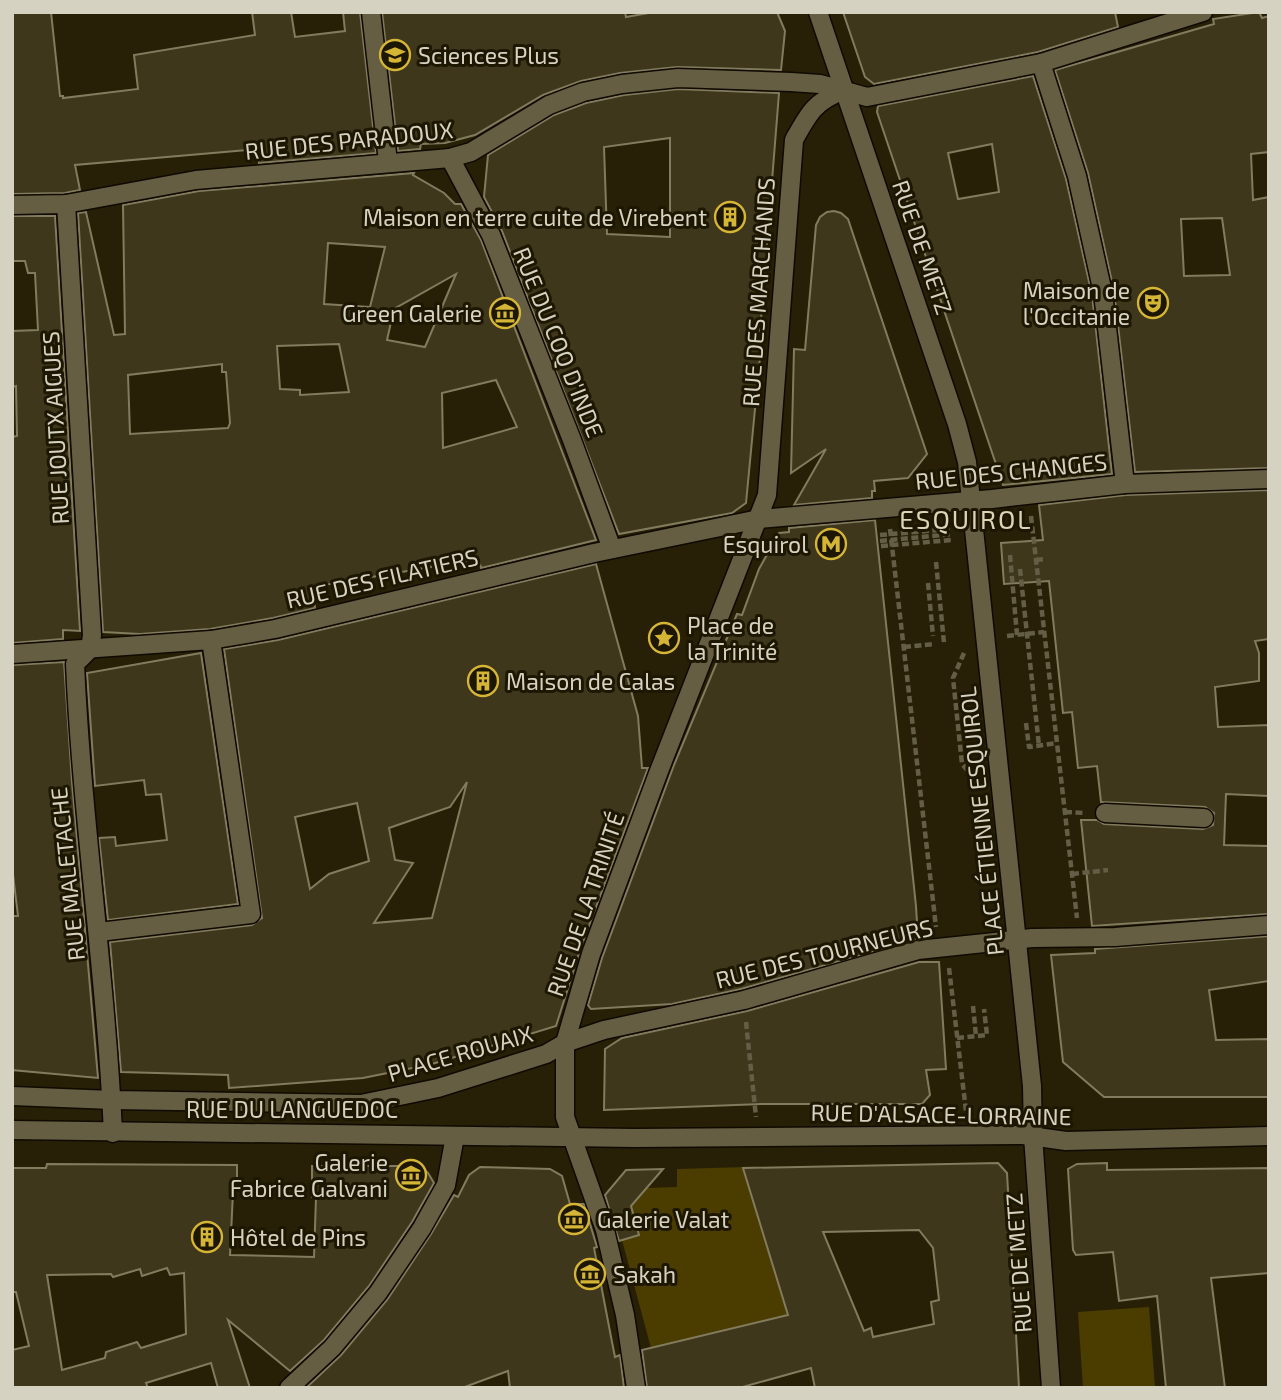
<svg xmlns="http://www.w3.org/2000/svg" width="1281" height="1400" font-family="'Exo 2',sans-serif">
<rect width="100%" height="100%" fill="#272006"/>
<g fill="#4b3d00">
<path d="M746 1167 745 1172 788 1315 651 1348 622 1240 639 1235 631 1206 646 1188 677 1187V1169Z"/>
<path d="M1149 1307 1155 1388H1083L1078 1312Z"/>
</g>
<g fill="#3e371c" stroke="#837b5e" stroke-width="2" fill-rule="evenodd">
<path d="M12 12H51L60 96H63V98L138 89 134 55 255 35 252 12H291L295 37 345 31 343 12H360L376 153 259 163 258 149 75 165 80 190 65 193 12 194Z"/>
<path d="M382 12H625L626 17 654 12H777L785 31 781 70 677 67 620 73 581 81 543 95 475 135 445 143 421 144 420 149 398 151Z"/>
<path d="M843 12H1115L1118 27 1038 52 874 84 865 77Z"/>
<path d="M1259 12 1262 18 1269 16V152L1251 154 1253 200 1269 197V468L1135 472 1114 291 1088 173 1055 70 1214 24 1213 19ZM1222 218 1230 275 1184 276 1181 219Z"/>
<path d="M1033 76 1066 179 1092 295 1112 474 1003 485 877 112 878 106ZM992 144 999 192 958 199 948 153Z"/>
<path d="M678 89 779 93 760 332 759 345 761 346 746 503 732 513 619 534 502 231 484 197 488 155 554 115 586 103 624 95ZM670 138V237L607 234 604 147Z"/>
<path d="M414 173 413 175 444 193 455 204H461L481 240 596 540 481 568 479 559 312 587 315 608 273 618 210 629 140 634 103 632 78 213 86 212 114 335 125 334 123 205 199 191ZM328 243 385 247 370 307 324 304ZM456 274 425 347 387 340 394 309ZM339 344 349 392 300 395V390L280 389 277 346ZM222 364V372H226L230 423 228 428 130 434 128 375ZM496 380 517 427 443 448 442 393Z"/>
<path d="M834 211 841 213 848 219 853 234 927 454 908 478 874 481 875 491H872V498L794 505 826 449 791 473 794 349 805 350 816 225 820 217 827 212Z"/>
<path d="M12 216H55L80 631 63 630V639L12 643V437L17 436 16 386 12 387V331L38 330 35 273H28L25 261H12Z"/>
<path d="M1269 490V639L1255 641 1259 653V681L1215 687 1218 727 1269 725V796L1226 794 1224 845 1269 846V914L1092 926 1081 820H1097L1104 824 1203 829 1213 825 1214 813 1205 807 1101 802 1097 766 1078 768 1072 712 1063 713 1049 581 1004 584 1001 543 1043 540 1039 505 1126 495Z"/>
<path d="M875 520 916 906 918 939 741 989 672 1004 591 1009 588 1005 602 958 674 765 737 614 742 615 759 569 779 533 789 532V528Z"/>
<path d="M596 564 638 716 642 768H648L580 950 556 1026 432 1064 363 1078 229 1088 228 1075 121 1072 110 942 252 925 262 918 224 649 278 640ZM467 782 432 918 374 923 413 863 395 860 389 828 450 807ZM357 803 369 861 329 874 310 889 295 817Z"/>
<path d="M201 653 238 904 108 920 99 838 115 837 116 846 167 840 161 794 146 795 144 780 95 786 87 673Z"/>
<path d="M64 662 72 782 98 1078 12 1070V916H18L12 866V665Z"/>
<path d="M1269 936V981L1209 990 1216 1040 1269 1039V1097H1104L1063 1062 1051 955 1095 953V949Z"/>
<path d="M919 962H939L946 1069 926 1070 930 1095 922 1104H762L604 1110 605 1049 622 1038 747 1011Z"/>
<path d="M998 1163 1007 1173 1019 1388H815L811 1368 739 1388H647L642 1350 788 1315 743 1168ZM919 1230 933 1248 939 1300 931 1302 934 1324 873 1337 871 1328 864 1331 823 1232Z"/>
<path d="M1107 1163V1170L1269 1168V1273L1211 1278 1225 1388H1166L1157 1296 1119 1301 1113 1252 1076 1255 1073 1250 1068 1169 1077 1164Z"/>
<path d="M47 1164 237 1165V1191L233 1192 230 1255 314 1257 316 1197H312V1166H420L428 1173 434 1183 412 1222 369 1286 324 1340 290 1371 228 1320 250 1388H218L211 1363 146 1383 148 1388H12V1350L29 1346 16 1292H12V1168H46ZM167 1268 170 1275 184 1273 186 1334 141 1348 137 1342 106 1352 105 1358 62 1370 47 1275 111 1274 113 1277 140 1269 142 1276Z"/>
<path d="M480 1167 550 1169 562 1176 570 1204H584L597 1247 594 1248 612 1342 615 1357 620 1355 624 1388H510L508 1371 462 1388H310L308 1386 341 1355 387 1300 431 1234 454 1195 458 1197 469 1175Z"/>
<path d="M663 1169 631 1206 639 1235 619 1241 605 1195 626 1170Z"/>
</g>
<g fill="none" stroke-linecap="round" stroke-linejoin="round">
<g stroke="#100a00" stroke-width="21">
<g id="minor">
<path d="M371 12 388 162"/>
<path d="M818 12 957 424 967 462 1032 1086 1033 1136 1051 1388"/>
<path d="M1041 63 1077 176 1103 293 1125 484"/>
<path d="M450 158 491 235 572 440 612 549"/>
<path d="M66 204 92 635 90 649 75 664C82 821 106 976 113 1133"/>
<path d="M12 205 66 204 196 180 450 158 471 152 549 105 583 92 622 84 678 78 791 82 820 84 867 97 1041 63 1203 12"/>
<path d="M12 654 211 640 275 629 594 553 759 519 992 499 1125 484 1269 479"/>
<path d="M1105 813 1204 818"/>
<path d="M99 932 251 914 211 640"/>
<path d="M12 1096 112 1100 361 1104 438 1088 546 1054 565 1043 604 1030 744 1000 918 950 1032 938 1115 937 1269 925"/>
<path d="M12 1130 635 1138 1023 1135 1066 1141 1269 1136"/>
<path d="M289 1388 332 1348 378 1293 422 1228 446 1185 455 1136"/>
<path d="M636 1388 625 1315 605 1230 565 1117V1043L591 954 659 771 767 495 794 140C809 113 814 102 844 90"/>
</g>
</g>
<g stroke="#645e47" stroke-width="4.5" stroke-dasharray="7 3.5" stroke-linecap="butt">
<path d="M1031 516 1077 918"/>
<path d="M890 529 936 927"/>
<path d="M880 535 951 529"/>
<path d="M880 541 952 534"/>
<path d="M881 546 952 540"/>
<path d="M1010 555 1017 635"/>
<path d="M1036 560 1046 559"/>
<path d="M936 562 944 643"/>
<path d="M1020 569 1039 746"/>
<path d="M928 583 933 636"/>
<path d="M1007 636 1044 632"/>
<path d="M904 647 934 644"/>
<path d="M964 653 953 678 962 764 978 783"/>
<path d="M1026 723 1029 747 1057 743"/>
<path d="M1065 812 1085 813"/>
<path d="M1072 874 1108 870"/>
<path d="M949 968 966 1111"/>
<path d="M973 1006 976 1036"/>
<path d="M746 1022 756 1117"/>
<path d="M957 1038 987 1035 984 1009"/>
</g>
<use href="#minor" stroke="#655e42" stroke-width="18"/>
</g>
<defs>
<g id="university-ring" transform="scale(1.575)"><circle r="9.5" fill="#1e1700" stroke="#d5b535" stroke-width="1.5"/><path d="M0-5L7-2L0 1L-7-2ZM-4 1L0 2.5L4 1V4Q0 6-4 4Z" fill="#d5b535"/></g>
<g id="building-ring" transform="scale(1.575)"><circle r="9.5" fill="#1e1700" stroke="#d5b535" stroke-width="1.5"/><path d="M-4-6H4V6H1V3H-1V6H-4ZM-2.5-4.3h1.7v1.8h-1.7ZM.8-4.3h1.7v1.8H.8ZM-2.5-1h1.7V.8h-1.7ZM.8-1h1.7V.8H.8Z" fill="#d5b535"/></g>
<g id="theatre-ring" transform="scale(1.575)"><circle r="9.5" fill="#1e1700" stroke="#d5b535" stroke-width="1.5"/><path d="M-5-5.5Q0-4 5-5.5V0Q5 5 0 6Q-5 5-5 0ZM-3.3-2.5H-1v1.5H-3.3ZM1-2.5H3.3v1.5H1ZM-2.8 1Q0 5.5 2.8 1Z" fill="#d5b535"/></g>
<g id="museum-ring" transform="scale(1.575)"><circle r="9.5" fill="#1e1700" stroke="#d5b535" stroke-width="1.5"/><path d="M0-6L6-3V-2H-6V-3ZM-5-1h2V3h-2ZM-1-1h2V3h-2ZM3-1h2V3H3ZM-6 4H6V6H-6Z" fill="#d5b535"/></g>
<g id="metro-ring" transform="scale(1.575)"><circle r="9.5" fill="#1e1700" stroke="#d5b535" stroke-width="1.5"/><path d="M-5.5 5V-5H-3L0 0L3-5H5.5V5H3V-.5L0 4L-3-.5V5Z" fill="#d5b535"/></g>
<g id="sight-ring" transform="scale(1.575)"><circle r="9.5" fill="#1e1700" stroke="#d5b535" stroke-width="1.5"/><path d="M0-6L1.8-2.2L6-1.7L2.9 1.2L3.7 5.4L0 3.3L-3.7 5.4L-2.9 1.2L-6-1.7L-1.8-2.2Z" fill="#d5b535"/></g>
</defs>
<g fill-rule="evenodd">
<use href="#university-ring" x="395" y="55"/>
<use href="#building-ring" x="730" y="217"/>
<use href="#theatre-ring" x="1153" y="303"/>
<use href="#museum-ring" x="505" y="313"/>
<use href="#metro-ring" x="831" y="544"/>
<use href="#sight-ring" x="664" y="638"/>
<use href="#building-ring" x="483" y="681"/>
<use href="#museum-ring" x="411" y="1175"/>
<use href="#museum-ring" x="574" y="1219"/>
<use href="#building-ring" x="207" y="1237"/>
<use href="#museum-ring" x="590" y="1274"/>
</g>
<g text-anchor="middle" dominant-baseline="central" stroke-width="6" stroke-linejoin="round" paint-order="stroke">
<g font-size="23" fill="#d6d2c2" stroke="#1e1700" text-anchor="start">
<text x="418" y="55">Sciences Plus</text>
<text x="707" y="217" text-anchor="end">Maison en terre cuite de Virebent</text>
<text x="1130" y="290" text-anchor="end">Maison de<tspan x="1130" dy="26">l'Occitanie</tspan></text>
<text x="482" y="313" text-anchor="end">Green Galerie</text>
<text x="808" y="544" text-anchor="end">Esquirol</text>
<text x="687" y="625">Place de<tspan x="687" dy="26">la Trinité</tspan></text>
<text x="506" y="681">Maison de Calas</text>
<text x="388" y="1162" text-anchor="end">Galerie<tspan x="388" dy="26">Fabrice Galvani</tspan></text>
<text x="597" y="1219">Galerie Valat</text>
<text x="230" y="1237">Hôtel de Pins</text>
<text x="613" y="1274">Sakah</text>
</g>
<g font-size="23" fill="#d6d2c2" stroke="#1e1700">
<text transform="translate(349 140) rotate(-6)">RUE DES PARADOUX</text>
<text transform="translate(923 247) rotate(71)">RUE DE METZ</text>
<text transform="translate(758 292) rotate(-86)">RUE DES MARCHANDS</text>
<text transform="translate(559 342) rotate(68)">RUE DU COQ D'INDE</text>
<text transform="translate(55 428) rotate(-93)">RUE JOUTX AIGUES</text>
<text transform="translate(1011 471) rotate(-6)">RUE DES CHANGES</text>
<text transform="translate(382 578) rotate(-13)">RUE DES FILATIERS</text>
<text transform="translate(981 821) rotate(-96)">PLACE ÉTIENNE ESQUIROL</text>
<text transform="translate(67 874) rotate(-96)">RUE MALETACHE</text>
<text transform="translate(585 904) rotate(-71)">RUE DE LA TRINITÉ</text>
<text transform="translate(824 953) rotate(-14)">RUE DES TOURNEURS</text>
<text transform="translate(460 1053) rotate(-16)">PLACE ROUAIX</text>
<text x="292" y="1109">RUE DU LANGUEDOC</text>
<text transform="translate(941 1114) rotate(1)">RUE D'ALSACE-LORRAINE</text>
<text transform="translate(1018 1263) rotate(-94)">RUE DE METZ</text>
</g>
<g font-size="26" letter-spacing="2" fill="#ddd4b5" stroke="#1e1700">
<text x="966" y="518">ESQUIROL</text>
</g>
</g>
<rect width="1281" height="1400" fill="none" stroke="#d6d2c2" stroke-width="28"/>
</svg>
